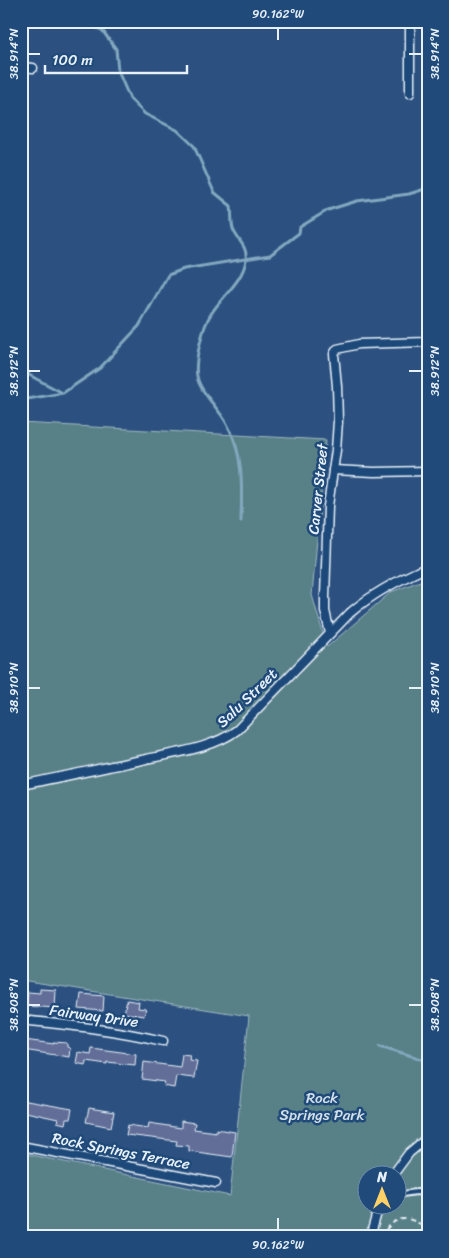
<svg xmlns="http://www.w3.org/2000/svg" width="449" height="1258" font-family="Sriracha,sans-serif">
<rect width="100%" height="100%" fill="#2c5180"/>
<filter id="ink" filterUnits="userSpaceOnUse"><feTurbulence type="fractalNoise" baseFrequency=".02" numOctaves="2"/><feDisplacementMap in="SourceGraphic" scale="10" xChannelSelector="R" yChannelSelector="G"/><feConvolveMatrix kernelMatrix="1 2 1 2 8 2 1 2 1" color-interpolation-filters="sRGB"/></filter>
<g filter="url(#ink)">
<path fill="#598187" stroke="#a0b9c0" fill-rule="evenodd" d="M21 423 326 440 312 595 327 647 391 592 428 578V1237H21V1153L230 1196 249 1016 21 980ZM366 1176H396V1206H366Z"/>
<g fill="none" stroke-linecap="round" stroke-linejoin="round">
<g stroke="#83a8bf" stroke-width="3">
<path d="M92 21 97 28 102 30 116 49 118 71 130 99 145 114 177 130 194 146 214 192 231 206C232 213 231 222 233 229 237 240 248 246 246 260 243 281 222 296 211 314 203 326 194 361 197 376 199 391 220 410 227 424 244 454 242 488 241 521"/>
<path d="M21 356 29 375 61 392"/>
<path d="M21 400 63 393 100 368 139 326 168 275 184 269 270 255 299 233 300 227 328 210 357 201 409 194 428 188"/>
<path d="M380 1046 428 1061"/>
</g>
</g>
<g fill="#636e98" stroke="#e8f1f8">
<path d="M40 989 56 990 55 1008 27 1006 28 992 40 993Z"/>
<path d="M81 994 104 996 103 1011 79 1009Z"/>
<path d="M127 1000 139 1002 138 1008 146 1009 144 1016 124 1013Z"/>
<path d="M24 1040 54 1044V1042L67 1043V1047L70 1048 69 1057 23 1050Z"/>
<path d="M91 1048 136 1054 135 1065 107 1062V1064L86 1061 85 1065 76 1063 78 1052 90 1054Z"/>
<path d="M182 1054 190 1055 189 1060 197 1061 194 1078 176 1076 174 1088 164 1086 165 1082 142 1079 144 1062 180 1067Z"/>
<path d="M21 1100 72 1109 70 1119H66L65 1124 57 1122 58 1119 21 1111Z"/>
<path d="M89 1108 114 1112 111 1127 86 1122Z"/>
<path d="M181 1121 195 1123 194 1129 216 1132V1129L235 1132 232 1157 189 1151V1146L176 1145 177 1141 126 1135 128 1125 148 1128 149 1123 181 1128Z"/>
</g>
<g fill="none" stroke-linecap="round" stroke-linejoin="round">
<g stroke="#e8f1f8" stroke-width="8">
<path id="lane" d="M396 1195 416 1192 428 1193"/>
</g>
<g stroke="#e8f1f8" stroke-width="11">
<g id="street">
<path d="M410 21V93"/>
<path d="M21 67 33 68"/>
<path d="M333 470 374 472 428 471"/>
<path d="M330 633 325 611V597L328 506 336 450 338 421 337 386 334 354 337 349 359 344 428 342"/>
<path d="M21 785C62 777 102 768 142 760 173 753 212 749 237 730L350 613C373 593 400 579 428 567"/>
<path d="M21 1020C69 1025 116 1030 163 1041"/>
<path d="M21 1146 216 1183"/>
<path d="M392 1176 409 1153 428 1137"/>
<path d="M370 1237 379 1206"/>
</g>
</g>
<path stroke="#e8f1f8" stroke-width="2" stroke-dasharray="5 4" stroke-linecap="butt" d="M381 1237C394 1215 407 1214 428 1229"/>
<use href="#lane" stroke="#1f4a7a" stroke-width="4"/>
<use href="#street" stroke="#1f4a7a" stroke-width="8"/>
</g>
</g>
<path fill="none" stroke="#e8f1f8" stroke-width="2" d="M278 28V40M28 54H40M409 54H422M28 371H40M409 371H422M28 688H40M409 688H422M28 1005H40M409 1005H422M278 1218V1230"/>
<g text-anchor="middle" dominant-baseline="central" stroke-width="5" stroke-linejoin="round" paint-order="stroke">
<g font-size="15" fill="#e8f1f8" stroke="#1f4a7a">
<text transform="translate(318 489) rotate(-84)">Carver Street</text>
<text transform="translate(247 698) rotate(-44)">Salu Street</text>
<text transform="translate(94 1016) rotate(8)">Fairway Drive</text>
<text transform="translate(121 1151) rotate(11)">Rock Springs Terrace</text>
</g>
<g font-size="15" fill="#d3e0e7" stroke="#1f4a7a">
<text x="322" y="1098">Rock<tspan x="322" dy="17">Springs Park</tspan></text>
</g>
</g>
<rect width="449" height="1258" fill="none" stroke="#1f4a7a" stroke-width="55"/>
<g transform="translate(382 1190)"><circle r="24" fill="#1f4a7a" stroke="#6f8dac"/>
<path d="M0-4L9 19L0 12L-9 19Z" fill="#ffd166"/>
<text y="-8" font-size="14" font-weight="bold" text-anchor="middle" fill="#e8f1f8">N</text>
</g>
<path d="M45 65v8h142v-8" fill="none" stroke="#e8f1f8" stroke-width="2.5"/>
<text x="52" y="65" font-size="15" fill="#e8f1f8" stroke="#1f4a7a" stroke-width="4" paint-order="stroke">100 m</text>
<rect x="28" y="28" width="394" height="1202" fill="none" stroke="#e8f1f8" stroke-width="2"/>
<g font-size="12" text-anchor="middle" fill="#e8f1f8">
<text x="278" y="18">90.162°W</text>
<text transform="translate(14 54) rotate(-90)" y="4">38.914°N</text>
<text transform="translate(435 54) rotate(-90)" y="4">38.914°N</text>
<text transform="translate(14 371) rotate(-90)" y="4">38.912°N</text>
<text transform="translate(435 371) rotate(-90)" y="4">38.912°N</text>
<text transform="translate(14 688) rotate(-90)" y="4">38.910°N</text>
<text transform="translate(435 688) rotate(-90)" y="4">38.910°N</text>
<text transform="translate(14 1005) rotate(-90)" y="4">38.908°N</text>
<text transform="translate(435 1005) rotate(-90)" y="4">38.908°N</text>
<text x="278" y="1249">90.162°W</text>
</g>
</svg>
